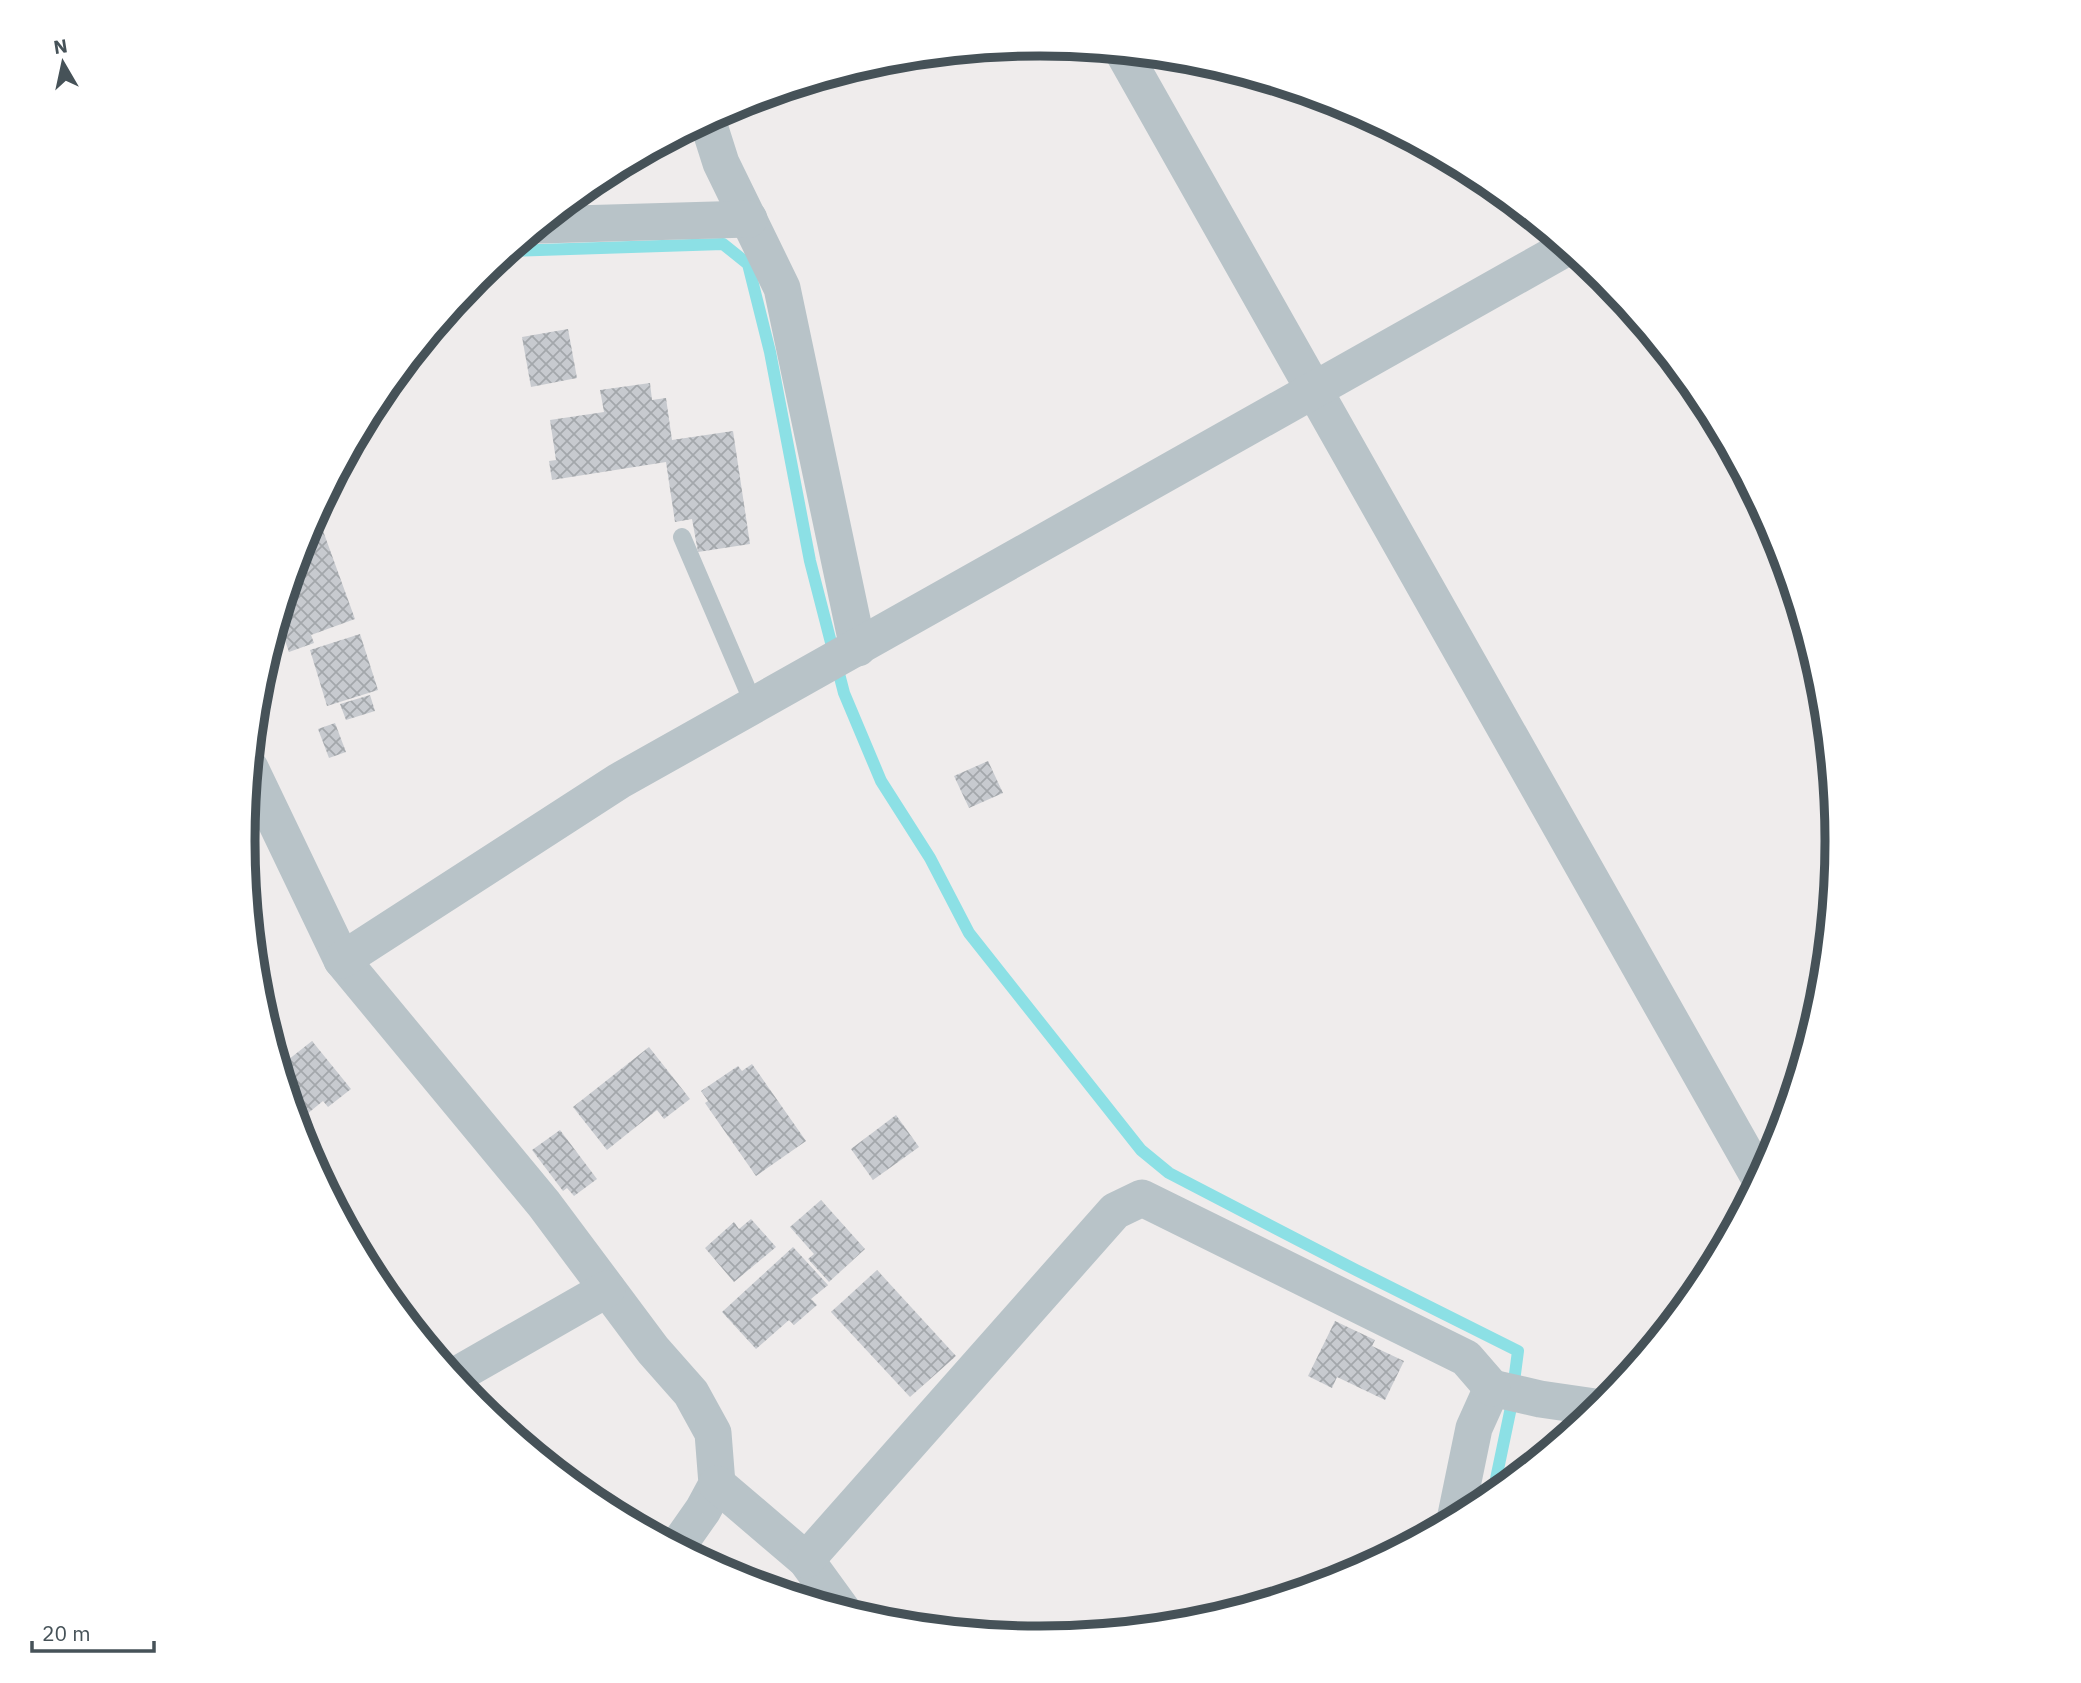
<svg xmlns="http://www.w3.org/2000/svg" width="2081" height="1683" font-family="'IBM Plex Sans',sans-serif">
<defs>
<pattern id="building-cross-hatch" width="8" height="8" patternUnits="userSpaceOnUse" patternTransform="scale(1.75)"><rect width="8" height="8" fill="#c7cacf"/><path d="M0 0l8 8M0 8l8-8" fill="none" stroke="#a3a7ab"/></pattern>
</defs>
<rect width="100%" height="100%" fill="#efecec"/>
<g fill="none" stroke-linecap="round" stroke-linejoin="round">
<path stroke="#8ce0e5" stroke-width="12" d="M509 251 723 244 748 264 770 352 810 561 844 693 881 781 930 858 969 933 1141 1150 1169 1173 1356 1270 1518 1351 1510 1412 1492 1498"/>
</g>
<g fill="url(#building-cross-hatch)">
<path d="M568 329 577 378 531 387 522 337Z"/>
<path d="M650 383 652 400 666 398 672 440 733 431 750 544 698 552 692 519 675 522 666 462 552 480 549 461 556 460 550 420 604 412 600 390Z"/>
<path d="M310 527 312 532 322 528 355 619 311 635 314 643 289 652 278 621 304 536Z"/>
<path d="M360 634 378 690 327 706 310 650Z"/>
<path d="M370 695 375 711 346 720 340 704Z"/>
<path d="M335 723 346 752 329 758 318 729Z"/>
<path d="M988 761 1003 793 969 808 954 776Z"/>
<path d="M312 1041 351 1089 328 1107 323 1101 296 1123 279 1067Z"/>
<path d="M649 1047 690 1099 664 1119 657 1110 607 1150 573 1107Z"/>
<path d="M752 1064 806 1141 756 1176 705 1103 708 1101 701 1091 738 1066 742 1071Z"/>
<path d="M896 1115 919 1147 873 1180 851 1149Z"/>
<path d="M560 1130 597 1179 574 1196 567 1188 563 1191 532 1150Z"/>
<path d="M821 1200 865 1249 829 1282 808 1259 814 1254 790 1227Z"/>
<path d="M751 1219 776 1247 734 1282 705 1248 734 1222 739 1229Z"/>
<path d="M793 1247 828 1285 811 1299 817 1305 794 1325 789 1320 756 1349 722 1312Z"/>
<path d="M877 1270 956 1356 910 1397 831 1312Z"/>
<path d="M1335 1321 1375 1340 1372 1346 1404 1361 1385 1400 1337 1377 1332 1388 1308 1376Z"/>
</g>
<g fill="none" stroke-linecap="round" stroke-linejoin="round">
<path stroke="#b8c3c8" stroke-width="18" d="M682 537 754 705"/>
<g stroke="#b8c3c8" stroke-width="37">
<path d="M1123 52 1760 1179"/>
<path d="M707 119 721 163 782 288 858 648"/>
<path d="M540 225 749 219"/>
<path d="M250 768 342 960 544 1204 653 1350 691 1393 713 1433 717 1484 703 1510 677 1547"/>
<path d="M342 960 619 781 1568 247"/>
<path d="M453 1377 607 1289"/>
<path d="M717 1484 806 1560 843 1611"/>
<path d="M1455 1520 1474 1428 1492 1388 1540 1399 1602 1408"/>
<path d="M806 1560 1115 1211 1142 1198 1466 1358 1492 1388"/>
</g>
</g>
<path d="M0 0H2081V1683H0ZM255 841a785 785 0 1 1 1570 0a785 785 0 1 1-1570 0Z" fill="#fff" fill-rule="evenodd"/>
<path fill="none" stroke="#465258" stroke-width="9" d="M255 841a785 785 0 1 1 1570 0a785 785 0 1 1-1570 0Z"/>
<g transform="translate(63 63) rotate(351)" stroke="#ffffff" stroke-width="5" paint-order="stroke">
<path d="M0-5L12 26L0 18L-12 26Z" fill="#465258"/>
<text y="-10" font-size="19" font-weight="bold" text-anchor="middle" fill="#465258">N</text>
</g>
<path d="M32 1641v10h122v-10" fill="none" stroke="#465258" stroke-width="3.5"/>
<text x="42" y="1641" font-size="21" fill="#465258" stroke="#ffffff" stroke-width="5" paint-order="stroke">20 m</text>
</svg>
